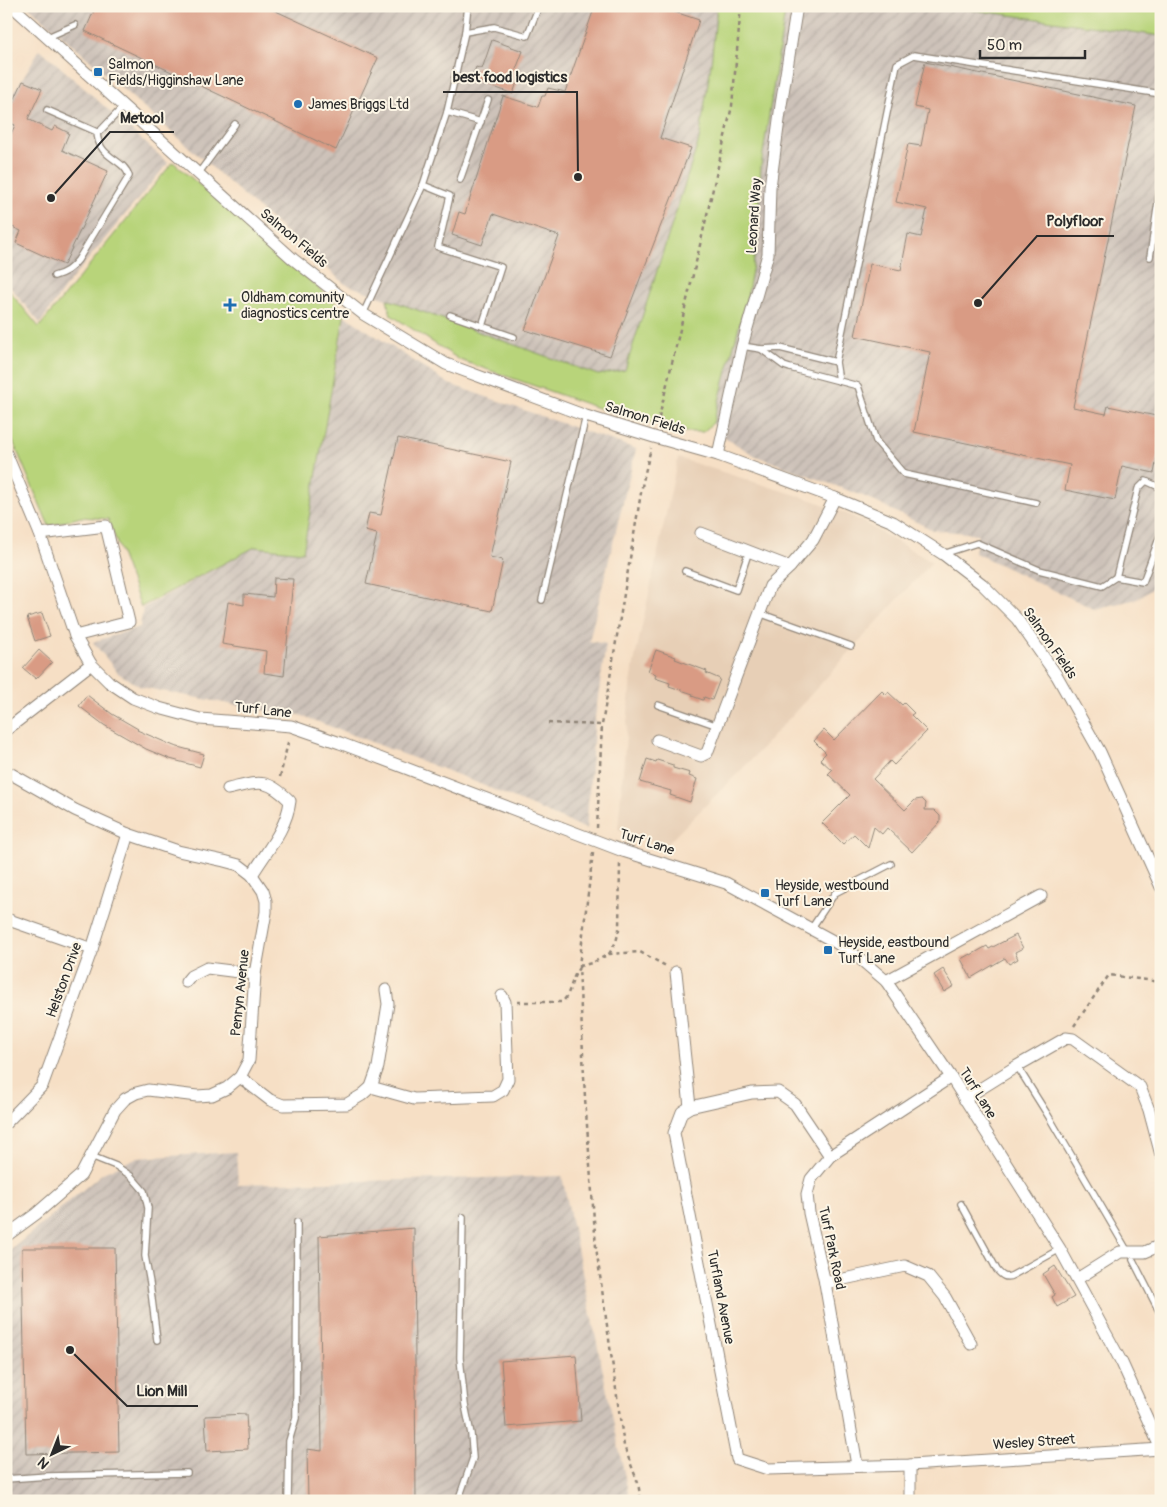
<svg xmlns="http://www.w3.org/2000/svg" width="1167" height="1507" font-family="Pangolin,sans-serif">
<defs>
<pattern id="industrial-furrows" width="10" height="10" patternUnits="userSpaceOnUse" patternTransform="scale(1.25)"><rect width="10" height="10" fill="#cdc2b9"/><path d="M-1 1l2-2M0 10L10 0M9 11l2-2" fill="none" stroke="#b0a79f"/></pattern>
</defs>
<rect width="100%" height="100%" fill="#fcf5e5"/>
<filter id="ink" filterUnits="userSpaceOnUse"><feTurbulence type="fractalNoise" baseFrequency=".02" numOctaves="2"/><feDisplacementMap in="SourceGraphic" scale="10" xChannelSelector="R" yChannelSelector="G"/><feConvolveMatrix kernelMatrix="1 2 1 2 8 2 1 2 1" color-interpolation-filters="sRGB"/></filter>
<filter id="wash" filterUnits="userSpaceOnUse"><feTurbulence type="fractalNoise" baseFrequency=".0096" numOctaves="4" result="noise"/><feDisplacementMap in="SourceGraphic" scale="20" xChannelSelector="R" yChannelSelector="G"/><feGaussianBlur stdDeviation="1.12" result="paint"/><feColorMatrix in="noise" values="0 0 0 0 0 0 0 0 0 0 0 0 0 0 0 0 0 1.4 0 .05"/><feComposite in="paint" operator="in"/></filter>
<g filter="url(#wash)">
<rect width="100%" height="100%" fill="#f6dfc5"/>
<path fill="#e7cfb6" d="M678 458 815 501 854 517 932 562 751 760 664 847 618 829 631 677Z"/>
<g fill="url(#industrial-furrows)">
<path d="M28 6H717L711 64 699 140 625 370 598 375 345 284Z"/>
<path d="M786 6H944L1161 36V583L1137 599 1094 609 975 553 978 534 933 530 863 496 756 456 727 439 713 423 748 293 757 242 761 166Z"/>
<path d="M40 49 168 163 69 282 40 323 6 282V106Z"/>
<path d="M345 316 449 384 636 449 589 641 606 644 595 717 586 829 461 776 300 715 266 711 141 687 118 673 93 642 140 627 143 608 255 547 303 552Z"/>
<path d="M236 1152 238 1184 562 1176 630 1501H10L6 1254 103 1173 136 1158Z"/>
</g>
<g fill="#b8d47a" stroke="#728052">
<path d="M717 6H786L761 166 757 242 748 293 713 423 703 432H685L598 408 460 360 391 315 387 299 598 375 625 370 699 140 711 64Z"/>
<path d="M944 6H1161V36Z"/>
<path d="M173 162 345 311 303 552 255 547 141 607 108 519 81 517 49 526 6 425V287L39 327Z"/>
</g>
<g id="blocks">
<g fill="#d99b84">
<path d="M96 6H265L378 58 336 150 85 31Z"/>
<path d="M595 6H673L672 11 699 20 660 138 691 148 610 356 525 330 559 236 493 214 482 245 452 235 459 212 465 214 503 96 538 107 542 96H545L548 88 565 92Z"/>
<path d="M492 40 523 51 512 80 517 82 513 94 472 79 476 67 482 69Z"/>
<path d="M925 62 1136 106 1073 407 1106 414 1108 406 1161 417V439L1154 473 1122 466 1115 500 1065 490 1070 465 914 432 930 352 855 336 870 264 901 270 908 234 921 237 927 209 896 202 908 144 921 146 928 110 915 107Z"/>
<path d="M23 81 42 89 28 119 52 131 55 126 69 133 62 150 108 171 64 265 16 243 21 231 6 224V145L15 125 6 121V118Z"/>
<path d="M398 438 511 462 490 557 503 560 492 611 366 584 377 534 365 531 369 513 381 515Z"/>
<path d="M274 578 293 579 284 676 264 673 266 651 222 644 228 602 244 605V594L273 597Z"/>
<path d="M42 613 50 636 35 641 27 617Z"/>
<path d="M39 650 52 662 36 679 23 668Z"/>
<path d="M656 650 676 657 675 659 707 671 706 673 720 679 712 700 704 697 703 700 692 696 693 694 669 686 670 683 655 678 656 674 648 671Z"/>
<path d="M882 691 886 695 888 692 902 705 904 703 914 713 911 715 927 731 894 765 890 761 873 779 905 810 915 800 922 799 926 803 925 810H934L940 816V822L912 852 887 828 882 834 874 827 868 848 854 834 843 844 822 823 850 795 828 774 832 770 820 759 826 753 814 741 824 730 834 740Z"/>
<path d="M87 695 112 714 138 729 137 730 174 746 204 754 200 767 170 759 146 749 104 725 79 706Z"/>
<path d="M647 759 656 762 657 760 673 765V768L690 773 689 776 697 779 690 802 670 795 671 791 640 782Z"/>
<path d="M1016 935 1023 948 1015 952 1018 959 1009 964 1005 958 971 978 961 959 970 954 971 955 987 946 989 949Z"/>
<path d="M943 969 954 986 944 992 934 975Z"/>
<path d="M414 1228 416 1501H308L307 1449 322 1451 319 1236Z"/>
<path d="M22 1248H115L119 1452 26 1454Z"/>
<path d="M1055 1266 1074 1297 1057 1307 1052 1297 1055 1295 1043 1274Z"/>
<path d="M576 1355 581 1421 506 1427 501 1361Z"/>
<path d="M246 1414 248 1449 207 1451 205 1416Z"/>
</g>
</g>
</g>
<g filter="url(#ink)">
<use href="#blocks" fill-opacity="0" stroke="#908578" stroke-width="1"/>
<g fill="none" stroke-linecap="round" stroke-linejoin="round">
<g stroke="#908578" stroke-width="8">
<g id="service">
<path d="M465 32 494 27 527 36 539 6"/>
<path d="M48 37 75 25"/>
<path d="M47 110 97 132 100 131 123 107"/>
<path d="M447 112 481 122"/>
<path d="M198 174 235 124"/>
<path d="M460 180 488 100"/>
<path d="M423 185 450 196 438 247 501 267 482 326 514 337"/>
<path d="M1150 257 1161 182"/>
<path d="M54 276C65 273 71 269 78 260L129 176C124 158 98 159 97 132"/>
<path d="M363 314 423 185 447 112 465 32 468 6"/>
<path d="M450 315 482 326"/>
<path d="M742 346 761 349 780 348 836 362 897 64 914 55 1161 94"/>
<path d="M761 349 784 366 790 368 858 386 876 441 904 474 1036 503"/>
<path d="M836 362 839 381"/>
<path d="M943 554 977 543 1039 570 1102 586 1116 577 1143 582 1161 533"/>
<path d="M685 571 736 590 749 551"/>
<path d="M1116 577 1138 489 1146 481 1161 488"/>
<path d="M542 600 586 416"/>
<path d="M759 613 851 646"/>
<path d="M658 705 718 726"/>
<path d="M811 929 835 893 891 864"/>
<path d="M1017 1066 1049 1117 1128 1252"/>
<path d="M91 1156 116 1166 131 1176 144 1191 148 1208 145 1256 150 1283 157 1340"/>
<path d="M961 1204 997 1270C1002 1276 1006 1279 1013 1275L1060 1249"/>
<path d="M1133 1260 1161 1315"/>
<path d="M6 1479 48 1476 187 1473"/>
<path d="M288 1501 289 1441 296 1418 297 1222"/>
<path d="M458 1501 473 1458 471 1434 465 1405 460 1358 463 1217"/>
</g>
</g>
<g stroke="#908578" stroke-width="13">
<g id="minor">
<path d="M12 6 293 259 363 314 446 364 586 416 654 437 718 455 835 498 893 522 943 554 982 584 1017 619 1057 676 1100 752 1161 887"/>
<path d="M6 453 40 534 75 636 91 664 109 682 133 698 159 708 200 719 291 726 340 743 560 827"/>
<path d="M718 455 742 346 768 254 770 187 781 105 797 6"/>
<path d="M701 533 790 567"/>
<path d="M40 534 106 526 129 622 75 636"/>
<path d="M6 730 91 664"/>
<path d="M657 740 701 756 707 753 770 586 790 567 813 540 835 498"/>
<path d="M6 771 75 810 128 834 178 851 224 861 239 865 252 875 263 891 266 901V912L255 974 249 1060 240 1077 227 1088 212 1095 197 1096 148 1090 136 1093 125 1099 115 1110 81 1175 36 1214 6 1236"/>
<path d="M228 789C259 782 266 777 290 801 287 828 266 852 252 875"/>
<path d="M623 851 726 883 835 942 858 957 886 981 951 1077 1060 1249 1122 1363 1161 1449"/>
<path d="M6 919 92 949"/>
<path d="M676 972 690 1107"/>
<path d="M886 981 1041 896"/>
<path d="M186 982 191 976 207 968 255 974"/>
<path d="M240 1077 270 1100 283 1105 347 1104 362 1095 371 1087 414 1099 493 1096 503 1090 508 1079 505 1002 502 996"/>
<path d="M371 1087 378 1067 388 1004 386 990"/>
<path d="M964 1099 1017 1066 1066 1038 1073 1039 1140 1087 1149 1110 1161 1155"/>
<path d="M6 1123 42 1086 92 949 128 834"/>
<path d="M830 1156 795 1104 778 1092 752 1093 690 1107 682 1112 674 1133 737 1459 768 1469 910 1465 1161 1449"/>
<path d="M1077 1279 1120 1252H1145L1161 1245"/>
<path d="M825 1283 905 1266 928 1276 945 1297 971 1344"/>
<path d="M857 1465 825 1283 809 1213 807 1194 811 1179 830 1156 951 1077"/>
<path d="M910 1465V1501"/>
</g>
</g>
<g stroke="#908578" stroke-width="2.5" stroke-dasharray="4 4" stroke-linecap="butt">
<path d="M657 426 697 258 732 106 741 6"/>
<path d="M548 723 602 725"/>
<path d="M280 777 289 738"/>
<path d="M597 828 602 725 643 481 651 448"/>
<path d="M593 853 579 966 585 1098 596 1247 624 1446 638 1483 641 1501"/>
<path d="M609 954 616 942 619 930 620 862"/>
<path d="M579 966 592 963 609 954 640 952 666 966"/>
<path d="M517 1002H562C571 994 571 978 579 968"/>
<path d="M1074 1026 1109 975 1161 982"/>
</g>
<use href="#service" stroke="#fff" stroke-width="5.5"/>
<use href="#minor" stroke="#fff" stroke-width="11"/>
<g stroke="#908578" stroke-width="13" stroke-linecap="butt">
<path id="minor-bridge" d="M560 827 623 851"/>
</g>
<use href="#minor-bridge" stroke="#fff" stroke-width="11"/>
</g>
</g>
<g fill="#1f6fb2" stroke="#fcf5e5" stroke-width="2">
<rect x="93" y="67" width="10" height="10" rx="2.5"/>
<circle cx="298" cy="104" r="5"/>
<path d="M227.5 297.5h5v5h5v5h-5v5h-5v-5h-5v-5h5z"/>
<rect x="760" y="888" width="10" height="10" rx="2.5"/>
<rect x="823" y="945" width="10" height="10" rx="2.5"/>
</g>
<g text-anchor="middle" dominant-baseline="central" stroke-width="4" stroke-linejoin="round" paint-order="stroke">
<g font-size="14" fill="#2b2b2b" stroke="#fcf5e5" text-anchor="start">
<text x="108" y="64">Salmon<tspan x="108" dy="16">Fields/Higginshaw Lane</tspan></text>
<text x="308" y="104">James Briggs Ltd</text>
<text x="241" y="297">Oldham comunity<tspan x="241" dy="16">diagnostics centre</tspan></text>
<text x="775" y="885">Heyside, westbound<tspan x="775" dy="16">Turf Lane</tspan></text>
<text x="838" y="942">Heyside, eastbound<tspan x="838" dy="16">Turf Lane</tspan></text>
</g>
<g font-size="14" fill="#2b2b2b" stroke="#fcf5e5">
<text transform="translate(754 216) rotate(-86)">Leonard Way</text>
<text transform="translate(294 238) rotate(40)">Salmon Fields</text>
<text transform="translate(645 418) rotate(17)">Salmon Fields</text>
<text transform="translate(1050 643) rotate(55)">Salmon Fields</text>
<text transform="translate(263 710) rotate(6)">Turf Lane</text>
<text transform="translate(647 842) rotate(18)">Turf Lane</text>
<text transform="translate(64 980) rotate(-70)">Helston Drive</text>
<text transform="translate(240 993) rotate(-84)">Penryn Avenue</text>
<text transform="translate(978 1093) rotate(58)">Turf Lane</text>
<text transform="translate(832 1248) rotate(78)">Turf Park Road</text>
<text transform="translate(721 1297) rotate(79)">Turfland Avenue</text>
<text transform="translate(1034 1442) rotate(-4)">Wesley Street</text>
</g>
</g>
<path fill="none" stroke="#2b2b2b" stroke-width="2" d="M578 177L577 92H443M51 198L110 132H174M978 303L1037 236H1114M70 1350L127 1406H198"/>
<g fill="#2b2b2b" stroke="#fcf5e5" stroke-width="2">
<circle cx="578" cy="177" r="5"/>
<circle cx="51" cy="198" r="5"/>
<circle cx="978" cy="303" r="5"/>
<circle cx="70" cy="1350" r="5"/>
</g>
<g font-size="15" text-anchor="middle" font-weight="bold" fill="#2b2b2b" stroke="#fcf5e5" stroke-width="4" stroke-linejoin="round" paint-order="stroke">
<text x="510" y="82">best food logistics</text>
<text x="142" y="123">Metool</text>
<text x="1075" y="226">Polyfloor</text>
<text x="162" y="1396">Lion Mill</text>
</g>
<rect width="1167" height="1507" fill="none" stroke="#fcf5e5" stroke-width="25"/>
<g transform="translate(52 1454) rotate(223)" stroke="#fcf5e5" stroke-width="4" paint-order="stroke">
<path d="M0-4L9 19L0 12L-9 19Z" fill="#2b2b2b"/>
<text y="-8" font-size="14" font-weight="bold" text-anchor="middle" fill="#2b2b2b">N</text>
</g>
<path d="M980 50v8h105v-8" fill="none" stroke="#2b2b2b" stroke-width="2.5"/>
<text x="987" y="50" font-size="15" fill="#2b2b2b" stroke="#fcf5e5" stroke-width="4" paint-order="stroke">50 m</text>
</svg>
